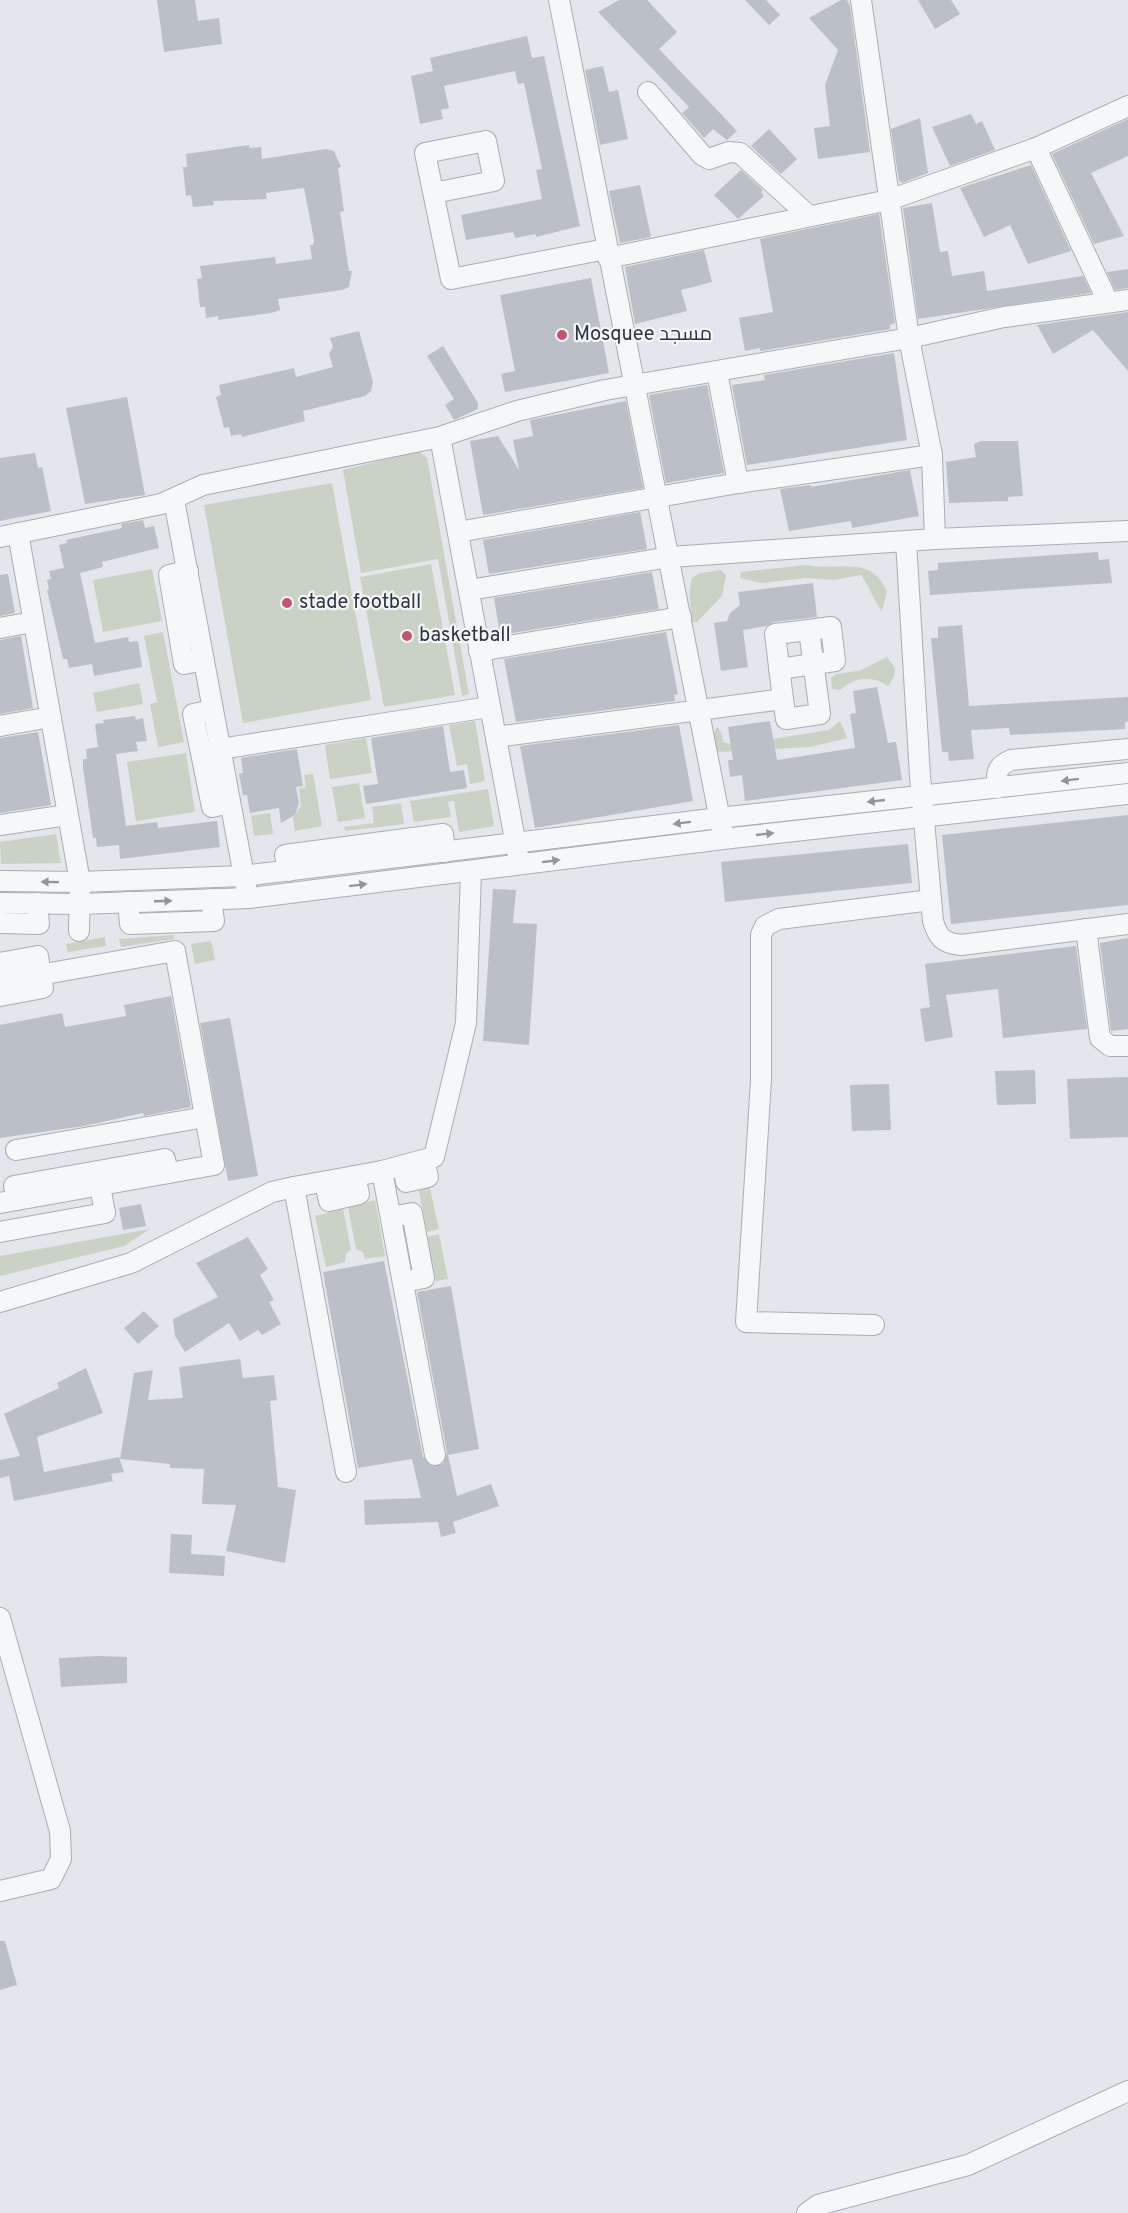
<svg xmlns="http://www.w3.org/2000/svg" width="1128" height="2213" font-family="Overpass,Cairo,sans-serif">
<rect width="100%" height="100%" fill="#e3e6ea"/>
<g fill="#cad2c5">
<path d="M419 451 427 458 469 694 462 696 438 559 361 573 343 470Z"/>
<path d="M332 483 371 700 243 723 204 505Z"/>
<path d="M431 564 455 695 384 707 360 577Z"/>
<path d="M806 565C838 571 872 554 887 592L882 611C873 600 870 587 861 575L834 580 806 578 762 583 740 578 741 572Z"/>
<path d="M152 569 162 621 103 632 93 580Z"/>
<path d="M721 570 726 575 722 596 697 622H691C692 606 687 593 692 578L700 573Z"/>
<path d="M163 632 184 742 158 747 150 704 157 702 144 636Z"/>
<path d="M887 657 895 668 894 677 888 686C871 675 856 677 840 690L832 689 831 678 836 674 859 671Z"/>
<path d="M139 683 143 704 97 712 93 693Z"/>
<path d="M475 721 485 781 470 784 467 764 457 766 449 725Z"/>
<path d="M840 721 847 738 810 747 720 752 715 750 712 737 717 727 721 731 723 742 735 745 829 730Z"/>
<path d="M366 738 372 773 330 779 325 745Z"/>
<path d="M186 753 195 812 136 821 127 762Z"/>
<path d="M313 774 322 826 295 831 293 818 301 806 299 789 306 787 304 775Z"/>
<path d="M359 783 365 818 338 822 332 787Z"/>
<path d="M488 789 494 826 459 832 454 801 448 802 451 817 414 822 410 801Z"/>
<path d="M401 803 404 824 345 831 344 827 374 823 372 807Z"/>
<path d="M270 813 273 834 254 836 251 816Z"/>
<path d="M56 834 61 863 1 864 0 842Z"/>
<path d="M173 935 174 939 121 947 119 939Z"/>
<path d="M105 937 106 946 68 952 66 944Z"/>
<path d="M211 941 215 960 195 964 191 944Z"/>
<path d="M429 1184 439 1229 427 1232 418 1187Z"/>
<path d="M375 1200 385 1256 365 1259 363 1252 356 1249 348 1208Z"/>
<path d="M343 1209 351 1249 346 1254 345 1262 326 1267 315 1216Z"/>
<path d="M150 1229 124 1246 0 1276V1256Z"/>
<path d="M439 1234 448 1279 436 1281 427 1237Z"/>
</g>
<g fill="#bbc0c6">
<path d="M157 0H195L198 21 219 18 222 44 164 52Z"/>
<path d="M619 0H647L677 32 659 49 737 131 727 140 713 129 704 138 682 113 689 107 598 12Z"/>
<path d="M745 0H766L780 15 769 25Z"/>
<path d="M841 0H847L850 6 870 152 818 159 814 128 830 126 825 85 838 50 809 18Z"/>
<path d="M918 0H951L960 14 935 29Z"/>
<path d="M527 36 532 58 544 56 580 226 536 237V234L515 238 513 232 466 240 461 215 542 199 536 170 542 169 524 83 518 84 515 71 444 86 449 108 441 110 443 119 420 124 411 76 433 71 430 58Z"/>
<path d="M603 66 609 92 618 90 628 139 600 145 585 70Z"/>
<path d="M971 114 976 124 982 121 995 150 950 166 932 127Z"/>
<path d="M920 118 928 173 902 183 899 181 891 129Z"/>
<path d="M1128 119V156L1091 173 1124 236 1094 244 1052 154Z"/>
<path d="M769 129 797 159 781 174 751 146Z"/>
<path d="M249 145 250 148 261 147 262 159 326 149 334 151 341 167 338 168 344 211 340 212 349 271H352L349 287 342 290 278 299 280 310 271 313 218 320V316L206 318 205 307H200L197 279 202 278 200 266 275 257 276 264 312 259 310 245H313L314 240 304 188 266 193 267 199 213 201 214 205 193 207 191 195 186 196 183 167H187L186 154Z"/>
<path d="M1031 165 1071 251 1028 264 1010 225 984 237 960 188Z"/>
<path d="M741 170 763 190 761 192 764 196 738 219 714 195Z"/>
<path d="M640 185 651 237 620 243 609 191Z"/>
<path d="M932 203 940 252 948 251 952 276 984 271 987 291 1083 276 1091 293 918 319 903 208Z"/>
<path d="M879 214 895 323 890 325V329L760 351V348L745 351 739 318 773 312 760 239Z"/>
<path d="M704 250 712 282 681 290 687 311 635 324 625 267Z"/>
<path d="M1128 269V288L1115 290 1107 272Z"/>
<path d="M591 278 609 373 505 392 501 374 515 371 500 295Z"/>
<path d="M1128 312V371L1093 330 1053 354 1037 325Z"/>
<path d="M359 331 373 382 371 391 365 396 303 411 305 421 242 437 241 434 231 436 229 427 224 428 216 397 221 395 219 385 294 368 296 377 333 367 329 354 333 347 330 338Z"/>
<path d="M443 346 478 403V409L454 420 445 405 454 399 427 356Z"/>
<path d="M894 353 907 440 747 465 732 385 765 380 764 375Z"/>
<path d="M707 385 724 473 666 483 649 395Z"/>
<path d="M127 397 145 495 85 504 66 408Z"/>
<path d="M626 401 643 488 483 515 470 441 498 436 519 470 513 440 533 436 530 420Z"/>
<path d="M981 441H1018L1023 496 1008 497V501L949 503 946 462 976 457 974 444Z"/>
<path d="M35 453 38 468 42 467 51 511 0 521V458Z"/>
<path d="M910 470 919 516 852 528 851 521 789 531 780 489 811 485V487Z"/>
<path d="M640 512 647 549 489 574 483 540Z"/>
<path d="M143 520 145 528 154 526 159 548 102 562 103 567 80 573 95 643 128 637 129 642 138 641 142 667 94 676 92 664 69 668 67 659H63L47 590 49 589 47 580 51 579 49 571 64 568 59 545 67 543 66 540 122 528 121 524Z"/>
<path d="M1098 552 1099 560 1109 559 1112 583 930 595 928 571 938 570V563Z"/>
<path d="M652 572 659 609 500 635 494 598Z"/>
<path d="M8 574 15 613 0 616V575Z"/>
<path d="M813 583 817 617 774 622 766 626 743 630 748 667 721 671 714 623 727 621 730 613 740 605 738 592Z"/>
<path d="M962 625 969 706 1128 697V722H1125V729L1010 735 1009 728 971 730 974 759 949 761 948 752H942L931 638H938V627Z"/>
<path d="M666 632 678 694 674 695 675 701 516 722 504 659Z"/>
<path d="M21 636 33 708 0 714V640Z"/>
<path d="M877 687 888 743 896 742 902 780 745 801 742 775 730 777 728 760H733L728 727 770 721 777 760 855 748 850 714 856 713 853 691Z"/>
<path d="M135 716 136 720 143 718 147 741 136 742 138 751 116 754 126 826 157 822 158 828 217 821 220 847 120 859 119 845 97 847 96 838H93L83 768V759H87L86 749 98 747 95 724 104 723 103 720Z"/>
<path d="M679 725 693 801 535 828 520 746Z"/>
<path d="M443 726 450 772 464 770 467 788 366 804 363 786 378 784 371 738Z"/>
<path d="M38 732 51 805 0 813V738Z"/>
<path d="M297 749 303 786 296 787 299 803 295 815 281 823 279 808 250 813 247 795H243L239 774 243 773 241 758Z"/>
<path d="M1128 815V905L951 924 942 835Z"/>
<path d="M908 844 912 883 725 902 721 862Z"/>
<path d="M493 889 516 890 513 923 537 924 529 1045 483 1041Z"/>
<path d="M1128 938V1029L1111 1031 1100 943Z"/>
<path d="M1076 946 1087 1029 1003 1038 998 989 946 995 953 1037 925 1042 920 1009 930 1007 925 964Z"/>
<path d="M171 996 191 1107 144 1116 143 1113 84 1126 0 1138V1025L62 1013 65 1027 126 1016 124 1005Z"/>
<path d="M230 1018 258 1176 228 1181 200 1023Z"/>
<path d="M1035 1070 1036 1104 997 1105 995 1071Z"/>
<path d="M1128 1077V1137L1070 1139 1067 1079Z"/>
<path d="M889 1084 891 1130 852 1131 850 1085Z"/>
<path d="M141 1204 146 1226 123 1230 119 1208Z"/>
<path d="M248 1237 268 1269 260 1275 274 1300 269 1302 281 1324 262 1335 258 1330 240 1341 229 1323 185 1352 175 1336 173 1319 218 1297 196 1263Z"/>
<path d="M384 1261 423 1457 432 1466 443 1464 447 1453 417 1292 451 1286 479 1449 448 1455 457 1496 491 1484 499 1506 453 1522 456 1533 441 1537 438 1522 365 1525 364 1500 421 1498 412 1459 358 1468 323 1272Z"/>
<path d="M144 1311 159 1326 138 1344 124 1328Z"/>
<path d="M240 1359 243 1378 274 1375 277 1400 270 1401 278 1487 296 1490 285 1563 226 1551 236 1505 202 1504 204 1469 170 1468V1464L120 1459 134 1373 153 1370 148 1400 183 1398 179 1367Z"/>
<path d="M86 1368 103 1413 37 1437 44 1472 119 1457 124 1472 111 1474 113 1481 14 1501 9 1476 0 1478V1460L20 1456 4 1414 59 1388 57 1383Z"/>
<path d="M171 1534 192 1535 191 1554 225 1556 224 1576 169 1573Z"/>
<path d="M98 1656 127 1657V1683L61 1687 59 1658Z"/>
<path d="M0 1941H5L17 1985 0 1990Z"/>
</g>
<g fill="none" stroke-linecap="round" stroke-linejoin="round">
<g stroke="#a9aeb4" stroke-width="22">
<g id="minor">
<path d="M559 0 722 830"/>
<path d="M861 0 909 338 932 455 935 539"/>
<path d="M648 92 702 155 709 159 729 152 740 153 809 216"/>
<path d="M1036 148 1108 302"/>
<path d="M434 193 494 181 486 141 425 153 451 279 606 249"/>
<path d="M608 258 889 200 1036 148 1128 106"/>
<path d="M717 372 738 483"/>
<path d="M440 437 518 856"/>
<path d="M174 500 246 887"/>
<path d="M458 532 738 483 932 455"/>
<path d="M18 533 80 882 79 931"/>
<path d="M0 537 161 504 203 485 440 437 517 411 605 390 909 338 1004 317 1128 300"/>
<path d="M906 541 920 776 933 921C938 938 943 943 961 945L1128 924"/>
<path d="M188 571 169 575 184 664 204 660"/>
<path d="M469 590 670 557 935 539 1128 531"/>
<path d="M0 628 33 622"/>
<path d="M479 651 681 617"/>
<path d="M779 669 835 661 831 627 809 630"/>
<path d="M213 710 193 714 212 807 230 803"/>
<path d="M0 726 51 717"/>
<path d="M496 737 783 699 786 719 820 714 809 630 775 634 783 699"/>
<path d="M201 752 489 707"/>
<path d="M998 788C995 773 997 766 1011 760L1128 749"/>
<path d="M0 825 67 815"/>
<path d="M288 871 285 855 443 834 445 852"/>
<path d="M0 881 80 882 243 876 719 818 1128 773"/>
<path d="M128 902 130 924 214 921 211 899"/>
<path d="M0 903 80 904 250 898 723 839 1128 794"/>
<path d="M0 923 39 924 37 903"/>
<path d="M1086 929 1100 1038 1110 1046H1128"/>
<path d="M0 963 38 956 43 988 0 996"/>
<path d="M0 982 175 951 214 1165 0 1203"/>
<path d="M16 1150 205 1117"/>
<path d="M403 1166 406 1182 428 1177 424 1160"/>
<path d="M382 1171 434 1157 466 1023 471 871"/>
<path d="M325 1182 329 1201 359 1194 355 1176"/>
<path d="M17 1200 14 1186 165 1159 168 1173"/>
<path d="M391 1217 412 1213 424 1278 403 1282"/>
<path d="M0 1232 105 1213 100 1186"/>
<path d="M0 1302 131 1263 272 1192 294 1187"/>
<path d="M874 1325 746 1322 761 1080V935L765 926 779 919 931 900"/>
<path d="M346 1472 294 1187 382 1171 435 1455"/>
<path d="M0 1618 60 1831 61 1859 51 1879 0 1891"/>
<path d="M807 2213 818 2205 968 2165 1128 2091"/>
</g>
</g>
<use href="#minor" stroke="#f5f7f8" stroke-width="20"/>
</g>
<defs><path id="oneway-solid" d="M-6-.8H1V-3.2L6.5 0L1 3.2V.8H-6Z" transform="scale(1.5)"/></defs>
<g fill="#91969c">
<use href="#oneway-solid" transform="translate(1070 780) rotate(173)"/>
<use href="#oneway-solid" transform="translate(876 801) rotate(174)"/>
<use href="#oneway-solid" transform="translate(682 823) rotate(173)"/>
<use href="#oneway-solid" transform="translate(765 834) rotate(-6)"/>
<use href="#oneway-solid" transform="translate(551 861) rotate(-7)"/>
<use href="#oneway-solid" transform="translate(50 882) rotate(-179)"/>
<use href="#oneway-solid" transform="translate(358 885) rotate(-7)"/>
<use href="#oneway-solid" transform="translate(163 901) rotate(-2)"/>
</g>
<g fill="#bf5771" stroke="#f3f5f7" stroke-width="2">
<circle cx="562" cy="335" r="6"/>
<circle cx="287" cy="603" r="6"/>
<circle cx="407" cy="636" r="6"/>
</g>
<g text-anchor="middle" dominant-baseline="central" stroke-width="4.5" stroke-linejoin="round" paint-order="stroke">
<g font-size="20" fill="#2d3640" stroke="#f3f5f7" text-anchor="start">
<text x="574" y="335">Mosquee مسجد</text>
<text x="299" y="603">stade football</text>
<text x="419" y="636">basketball</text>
</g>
</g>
</svg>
